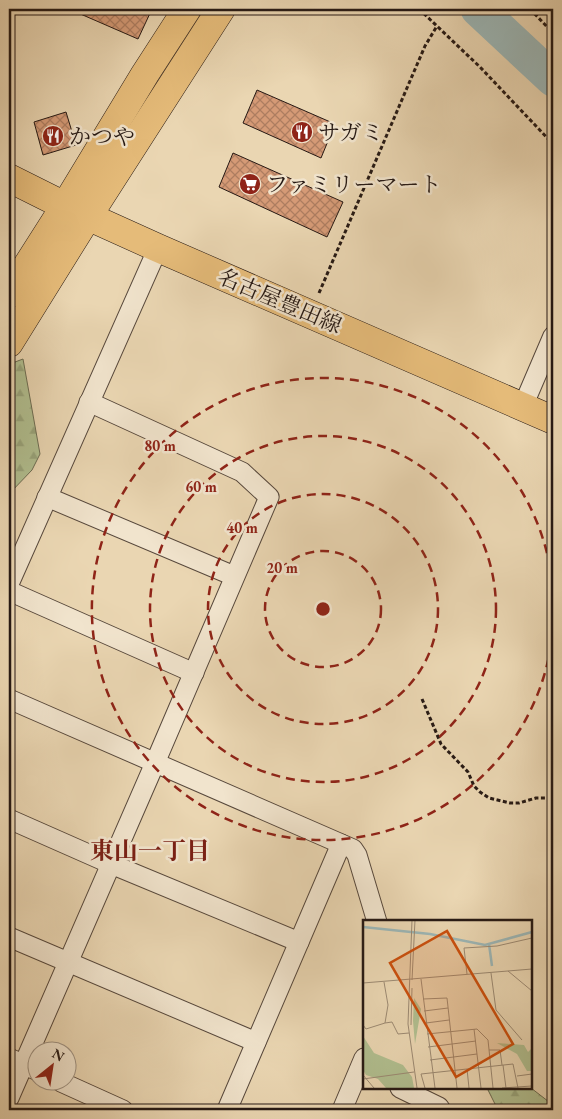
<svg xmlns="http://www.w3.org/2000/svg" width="562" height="1119" font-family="'EB Garamond','Noto Serif JP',serif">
<defs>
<pattern id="forest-firs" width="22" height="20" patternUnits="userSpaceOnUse" patternTransform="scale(1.25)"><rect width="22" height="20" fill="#b1bf90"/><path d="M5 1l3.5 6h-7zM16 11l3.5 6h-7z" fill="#98a47b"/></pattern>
<pattern id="building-cross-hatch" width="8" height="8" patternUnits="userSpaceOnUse" patternTransform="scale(1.25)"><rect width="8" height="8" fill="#d59a76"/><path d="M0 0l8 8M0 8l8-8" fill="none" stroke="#ad7d60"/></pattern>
</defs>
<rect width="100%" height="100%" fill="#ead6b2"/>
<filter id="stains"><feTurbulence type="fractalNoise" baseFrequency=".004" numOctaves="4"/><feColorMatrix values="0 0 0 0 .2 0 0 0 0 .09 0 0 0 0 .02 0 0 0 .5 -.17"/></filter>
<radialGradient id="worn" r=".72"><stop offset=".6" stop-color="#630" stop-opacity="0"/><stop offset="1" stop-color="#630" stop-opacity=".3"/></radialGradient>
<g fill="url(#forest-firs)" stroke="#6c6c52">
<path d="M23 359 40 454 32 470 9 494V373L15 362Z"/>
<path d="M487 1088H531L553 1105V1110H498Z"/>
</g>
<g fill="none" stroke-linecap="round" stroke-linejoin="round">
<path stroke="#9cb7b7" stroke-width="35" d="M478 9 553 79"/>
</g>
<g fill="url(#building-cross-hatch)" stroke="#261914">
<path d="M69 9H152L138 39Z"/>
<path d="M257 90 335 124 321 158 243 123Z"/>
<path d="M66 112 76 145 43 155 34 122Z"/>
<path d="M233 153 343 202 327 237 219 187Z"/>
</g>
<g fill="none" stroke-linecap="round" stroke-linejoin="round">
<g stroke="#57483c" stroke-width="21">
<g id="street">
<path d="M523 406 553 336"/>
<path d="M47 497 234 576"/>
<path d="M9 584 158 248"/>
<path d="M9 591 194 673"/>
<path d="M9 699 353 849 357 855 377 922"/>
<path d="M9 819 111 864 299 942"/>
<path d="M9 937 256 1042"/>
<path d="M9 1058 38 1071"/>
<path d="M61 1082 123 1110"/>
<path d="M400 1088 439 1107 441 1110"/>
<path d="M9 1098 155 763 269 497 242 472 89 402"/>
<path d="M227 1110 341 844"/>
<path d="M342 1110 364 1058"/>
</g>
</g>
<g stroke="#261914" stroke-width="29">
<g id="primary">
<path d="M9 178 65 206 158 248 553 420"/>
<path d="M9 294 65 206 145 74 187 9"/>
<path d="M9 343 88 216 221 9"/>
</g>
</g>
<g stroke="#261914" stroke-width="3" stroke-dasharray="4 2.5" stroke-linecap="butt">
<path d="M419 9 480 67 553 144"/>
<path d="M530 9 553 33"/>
<path d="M319 293 425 46 437 26"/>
<path d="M422 699 441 744 468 772 474 786 480 792 489 798 510 803H519L536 798H553"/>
</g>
<use href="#street" stroke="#f1e4cd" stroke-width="19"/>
<use href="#primary" stroke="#e5bb79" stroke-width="28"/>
</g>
<g fill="none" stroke="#8f2418" stroke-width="2.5" stroke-dasharray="9 6">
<circle cx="323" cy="609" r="58"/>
<circle cx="323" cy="609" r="115"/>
<circle cx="323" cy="609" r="173"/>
<path d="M553 629A231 231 0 1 1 553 589"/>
</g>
<defs>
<g id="restaurant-disc" transform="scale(1.125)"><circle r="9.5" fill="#8f2418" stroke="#f1e4cd"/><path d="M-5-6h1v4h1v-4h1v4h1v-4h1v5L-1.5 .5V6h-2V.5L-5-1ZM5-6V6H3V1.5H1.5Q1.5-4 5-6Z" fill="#fff"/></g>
<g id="supermarket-disc" transform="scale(1.125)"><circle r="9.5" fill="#8f2418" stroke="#f1e4cd"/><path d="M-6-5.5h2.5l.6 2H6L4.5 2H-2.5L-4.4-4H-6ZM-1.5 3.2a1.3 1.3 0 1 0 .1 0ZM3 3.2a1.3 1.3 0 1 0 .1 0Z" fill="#fff"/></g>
</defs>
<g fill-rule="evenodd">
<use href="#restaurant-disc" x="302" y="132"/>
<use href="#restaurant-disc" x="53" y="136"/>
<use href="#supermarket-disc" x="250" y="184"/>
</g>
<g text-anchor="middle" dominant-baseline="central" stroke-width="5" stroke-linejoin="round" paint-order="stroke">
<g font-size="22" fill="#261914" stroke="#f1e4cd" text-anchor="start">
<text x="318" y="132">サガミ</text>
<text x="69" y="136">かつや</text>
<text x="266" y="184">ファミリーマート</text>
</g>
<g font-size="22" fill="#261914" stroke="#f1e4cd">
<text transform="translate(280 301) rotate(23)">名古屋豊田線</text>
</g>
<g font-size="24" font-weight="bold" fill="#7a1f14" stroke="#f1e4cd">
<text x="150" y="850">東山一丁目</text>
</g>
</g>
<g transform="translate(363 920)">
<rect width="169" height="169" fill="#ead6b2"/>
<path d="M51 78 58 89 52 124 50 101ZM0 116 11 133 40 145 49 157 51 168H23L15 159 3 155 0 150ZM134 123 161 125 165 132 169 128V151H164L154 134Z" fill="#b1bf90"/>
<path fill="none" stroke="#9cb7b7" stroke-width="2.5" d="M0 7 67 14 122 25 169 12M126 24 129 46"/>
<path fill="none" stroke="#9c8a73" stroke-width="1" d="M49 0 45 104 54 168M145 51 169 71M128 53 133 90 159 120M104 54 101 28 134 26 169 18M58 59 72 168M49 60 52 0M0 63 169 49M60 79 84 78 94 168M61 91 85 88M22 103 29 102 35 114 46 113M63 103 86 100M0 105 3 109 22 103 25 85 21 62M48 105 49 68M111 109 118 168M64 114 114 109 125 120 130 168M65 127 113 121M126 130H137L139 145M67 140 114 134M140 145 143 168M104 149 106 168M0 155 11 168M154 156 169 154M0 159 51 152M62 168 58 154 150 144 155 168M139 168 169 166"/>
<path fill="#cb4f0d" fill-opacity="0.15" stroke="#cb4f0d" stroke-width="2.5" d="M84 11 150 124 93 157 27 43Z"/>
<rect width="169" height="169" fill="none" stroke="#261914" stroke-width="2.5"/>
</g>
<circle cx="323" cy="609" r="8" fill="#8f2418" stroke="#f1e4cd" stroke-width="2.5"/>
<g font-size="15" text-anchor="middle" font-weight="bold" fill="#8f2418" stroke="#f1e4cd" stroke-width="5" stroke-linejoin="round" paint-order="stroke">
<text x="160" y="451">80 m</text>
<text x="201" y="492">60 m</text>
<text x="242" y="533">40 m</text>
<text x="282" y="573">20 m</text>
</g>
<rect width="562" height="1119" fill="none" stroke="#ead6b2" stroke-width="30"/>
<rect x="10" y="10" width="542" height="1099" fill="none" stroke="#261914" stroke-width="2.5"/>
<rect x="15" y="15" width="532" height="1089" fill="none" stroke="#261914"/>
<g transform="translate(52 1066) rotate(30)"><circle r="24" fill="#f1e4cd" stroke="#a09383"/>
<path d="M0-4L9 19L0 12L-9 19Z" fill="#8f2418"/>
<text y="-8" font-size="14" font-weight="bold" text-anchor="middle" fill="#261914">N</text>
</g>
<rect width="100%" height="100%" filter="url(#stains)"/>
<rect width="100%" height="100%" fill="url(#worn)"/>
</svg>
